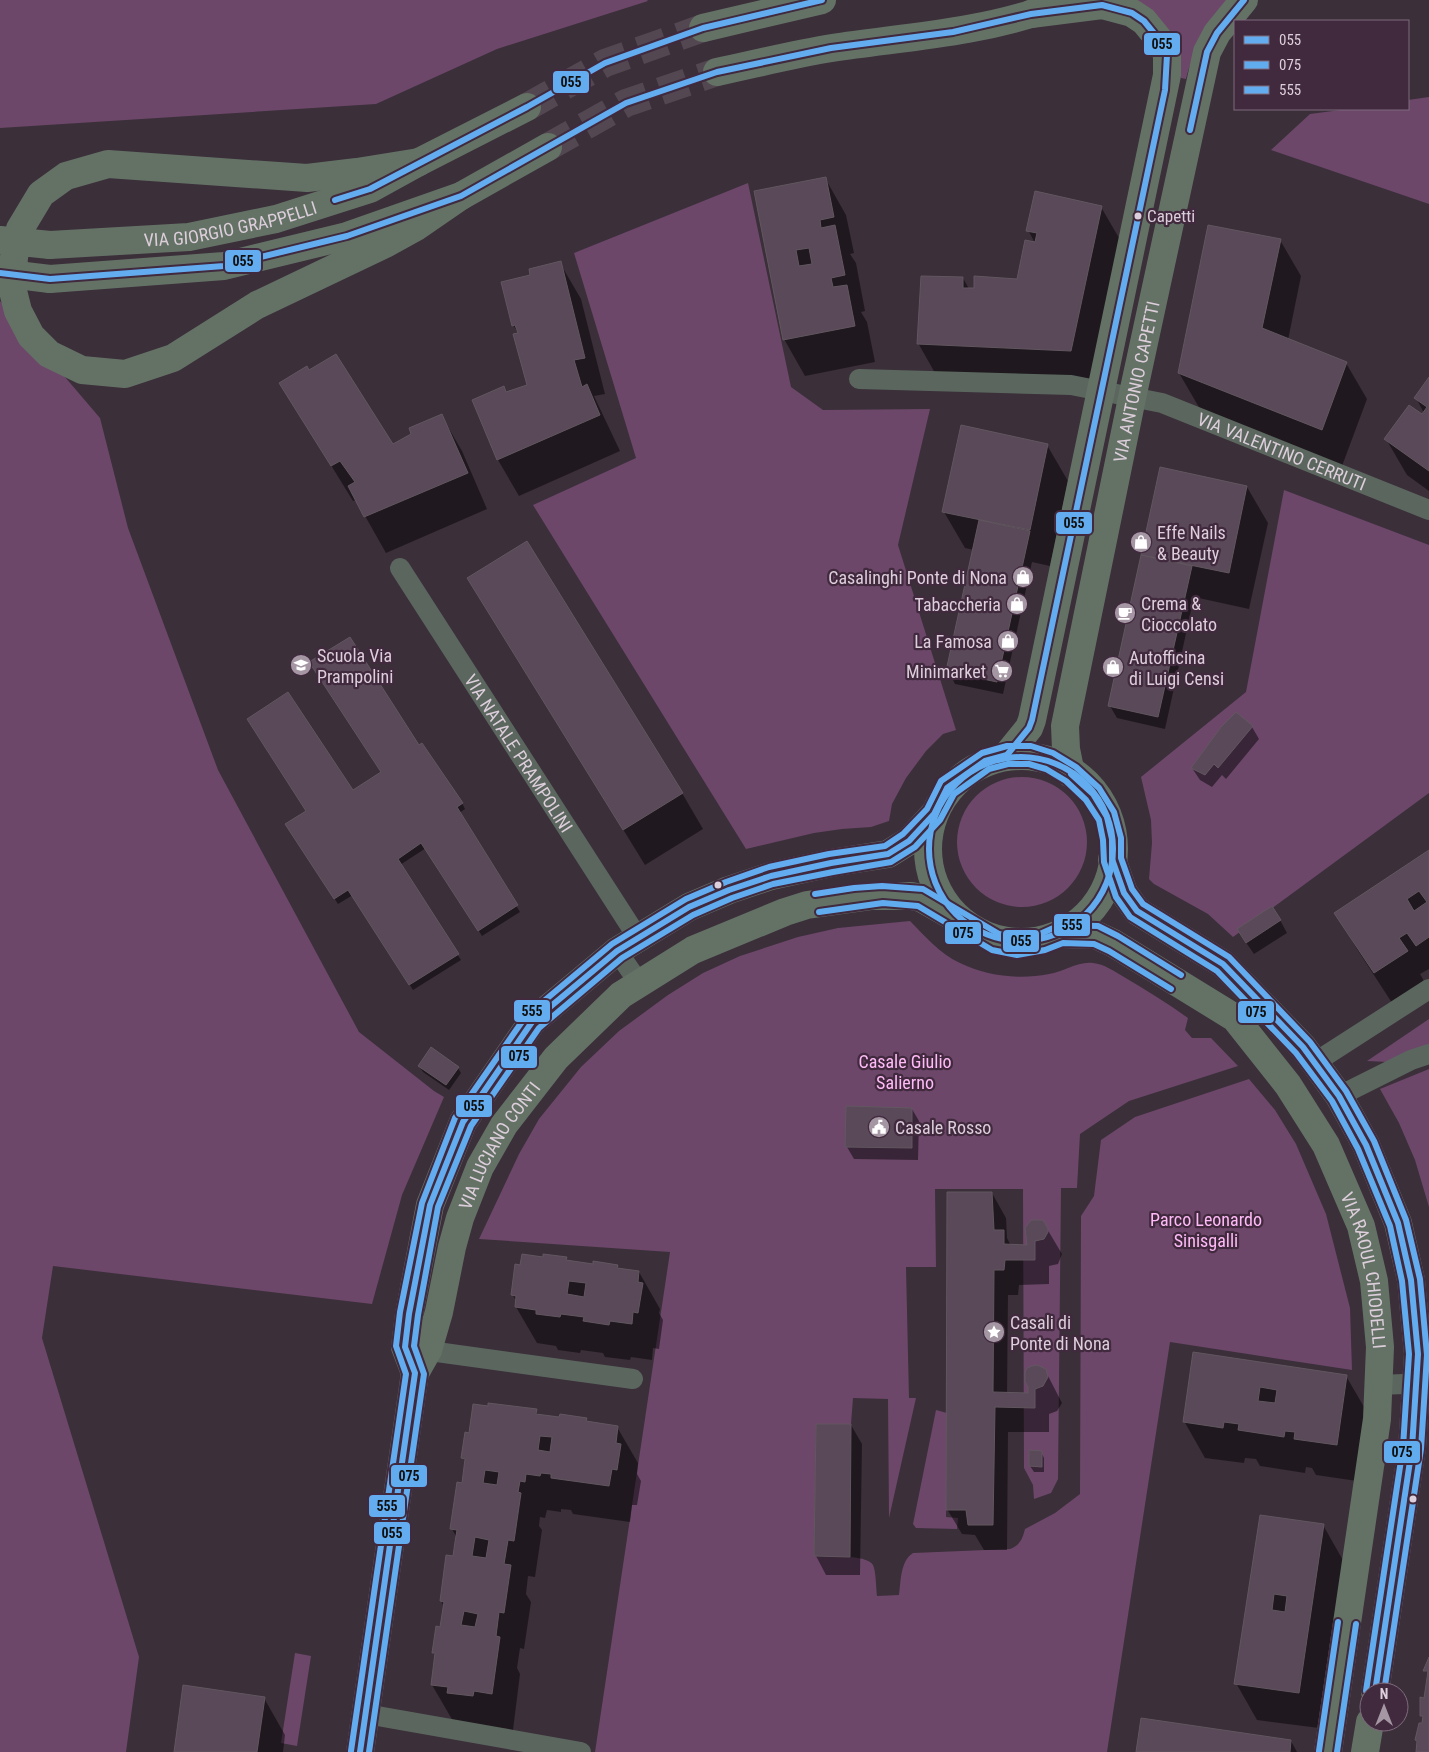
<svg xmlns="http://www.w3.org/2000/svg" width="1429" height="1752" font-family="'Roboto Condensed',sans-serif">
<rect width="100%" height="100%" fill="#3b2f3a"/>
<g fill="#6c4769">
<path d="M0 0H647L648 1 497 49 376 104 0 128Z"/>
<path d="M1124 0H1229C1212 25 1193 49 1186 79L1181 78V61L1179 51Z"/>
<path d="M1429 97V204L1271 150 1310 114 1348 109H1408V100Z"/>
<path d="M748 183 791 387 823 410 930 409 898 545 956 730 943 734 926 751 906 778 892 804 889 821 871 827 842 829 814 833 746 849 533 505 636 458 574 253Z"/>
<path d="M0 301 100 418 128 528 218 770 359 1032 434 1091 444 1097 402 1195 372 1304 53 1266 42 1338 139 1657 126 1752H0Z"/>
<path d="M1284 490 1429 545V793L1233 937 1208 914 1154 884 1149 879 1152 843 1151 820 1141 777 1246 692Z"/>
<circle cx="1022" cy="842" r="65"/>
<path d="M910 921C925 936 940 954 960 963 987 976 1019 980 1049 974 1063 972 1078 961 1093 963 1104 964 1114 971 1124 977 1146 990 1167 1003 1188 1018L1185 1030 1192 1038H1211L1238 1066 1129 1101 1080 1134 1077 1188H1061L1058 1479 1051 1493 1034 1499 1033 1485 1024 1468 1023 1189H935L936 1267H906L909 1398H916L889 1518 888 1399 853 1398 851 1424H816L814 1556C826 1557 867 1554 873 1565 876 1571 876 1588 877 1596L899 1595C901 1582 900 1561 913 1553L1010 1549C1020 1545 1022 1540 1025 1529L1055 1513 1080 1494 1081 1216 1094 1196 1101 1140 1135 1117 1249 1079 1275 1110 1296 1144 1326 1214 1350 1308 1352 1370 1170 1342 1107 1752H595L670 1252 479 1239 519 1154 539 1119 581 1067 619 1031 668 995 703 973 740 956 798 937 838 928Z"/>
<path d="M1429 1019V1064L1367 1061Z"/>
<path d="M1429 1069V1207L1415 1160 1399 1123 1380 1089Z"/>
<path d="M936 1410 947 1413 946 1517 958 1518 957 1529 916 1528 913 1524Z"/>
<path d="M295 1653 311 1656 297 1746 281 1743Z"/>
</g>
<g fill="#0007">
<path d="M825 178 846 215 854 253 850 254 856 263 865 311 861 312 867 322 875 362 805 376 784 339 755 192Z"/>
<path d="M1101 207 1122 243 1092 387 939 380 918 343 963 278 969 289 975 290 1018 280 1035 243 1028 230Z"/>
<path d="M1280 240 1301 276 1288 340 1346 363 1367 399 1342 466 1200 409 1179 373Z"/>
<path d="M560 263 581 299 605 394 594 396 620 451 519 496 498 460 504 388 507 393 529 386 519 334 513 325 532 276Z"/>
<path d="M1429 379V491L1407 475 1386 439 1422 416 1424 413 1416 398Z"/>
<path d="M281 384 392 445 412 435 441 415 462 451 487 509 386 553 356 500 353 501Z"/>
<path d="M1047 445 1068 481 1050 566 1032 562 1003 694 955 684 948 671 974 550 965 548 944 512Z"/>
<path d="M1247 487 1268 523 1249 609 1194 597 1165 729 1117 718 1110 706 1144 557 1143 554Z"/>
<path d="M469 579 682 793 703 829 645 865Z"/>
<path d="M1252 727 1259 739 1226 779 1222 775 1212 787 1200 780 1192 768Z"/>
<path d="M419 746 462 803 465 809 459 813 520 912 482 936 426 848 400 865 461 960 413 990 353 895 338 904 290 830 382 773Z"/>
<path d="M1429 852V969L1420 974 1428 988 1396 1009 1357 949 1336 913Z"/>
<path d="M1280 920 1287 933 1254 954 1245 941Z"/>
<path d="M419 1066 458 1068 461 1073 449 1090 423 1072Z"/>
<path d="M912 1109 919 1121 918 1160 854 1159 847 1147Z"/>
<path d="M992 1193 1006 1218 1007 1238 1011 1246H1028L1043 1222 1062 1254 1058 1264 1049 1266V1284L1019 1285 1018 1295H1008L1007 1394 1029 1395 1045 1370 1062 1403 1057 1411 1049 1414V1432H1008L1007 1550H984L975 1535 962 1534 947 1509Z"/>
<path d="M544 1258H566L568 1261 594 1265 617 1266 619 1270 639 1272 660 1309 659 1313 663 1320 659 1349 653 1348 652 1360 631 1357 630 1360 605 1357 603 1353 581 1350 580 1353 558 1350 556 1346 537 1343 516 1307 517 1302 512 1294 521 1267Z"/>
<path d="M1194 1353 1346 1376 1367 1412 1357 1481 1316 1475 1312 1468 1306 1467 1305 1473 1260 1466 1256 1459 1245 1458 1244 1463 1205 1458 1184 1421Z"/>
<path d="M536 1411 539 1416 586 1419 588 1423 617 1427 638 1463 637 1474 641 1481 637 1505H632L630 1522 573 1514 571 1510 561 1509V1512L547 1510 545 1518 540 1517 539 1526 542 1530 535 1577 528 1576 526 1594 531 1602 524 1649 520 1648 517 1668 520 1674 513 1730 453 1721 432 1685 436 1657 433 1652 441 1628 444 1607 441 1601 454 1557 457 1538 452 1529 463 1484 466 1463 463 1458 470 1435Z"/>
<path d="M817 1425H851L862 1444 860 1575H826L816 1556Z"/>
<path d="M1041 1452 1044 1458V1472H1034L1030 1466Z"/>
<path d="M1261 1516 1323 1525 1344 1562 1319 1728 1257 1720 1236 1683Z"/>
<path d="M264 1698 285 1735 283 1752H175Z"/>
<path d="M1291 1741 1297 1752H1137Z"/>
</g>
<g fill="#5a4958" stroke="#625760" fill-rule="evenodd">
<path d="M826 177 834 217 820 220 821 228 835 225 845 275 831 278 833 287 847 285 855 326 783 340 754 191ZM809 248 812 264 799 266 796 250Z"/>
<path d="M1035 191 1102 206 1071 351 917 344 921 276 963 277V288H974V276L1017 279 1025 240 1035 242 1037 233 1026 231Z"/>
<path d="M1208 225 1281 239 1262 328 1347 362 1322 430 1178 373Z"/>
<path d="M561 261 585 358 574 360 582 387 587 384 600 415 497 460 472 400 504 386 506 392 527 385 513 334 518 333 515 325 512 326 501 282 530 275 529 269Z"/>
<path d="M336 354 393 444 411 434 409 428 442 414 468 473 364 517 348 486 355 482 340 461 331 466 279 383 307 366 309 370Z"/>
<path d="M1429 377V471L1384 439 1409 405 1422 414 1427 407 1414 398Z"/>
<path d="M961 425 1048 444 1030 530 942 512Z"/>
<path d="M1160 467 1247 486 1229 573 1141 555Z"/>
<path d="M979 520 1030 531 997 682 946 671Z"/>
<path d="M527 541 683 793 623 830 467 578Z"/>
<path d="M1141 555 1192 566 1158 717 1108 706Z"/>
<path d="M350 637 419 745 422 743 463 803 457 807 518 905 478 931 421 843 398 859 459 954 409 985 348 890 334 899 285 824 306 811 247 719 288 692 353 790 381 772 309 662Z"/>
<path d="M1236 712 1253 726 1218 768 1214 764 1205 775 1191 768 1221 727Z"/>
<path d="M1429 850V937L1416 946 1407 933 1399 938 1408 951 1374 973 1334 913ZM1419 891 1427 902 1414 911 1407 899Z"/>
<path d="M1272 906 1281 920 1246 943 1237 929Z"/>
<path d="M431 1047 459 1067 446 1085 418 1066Z"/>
<path d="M846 1106 912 1108V1148L845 1147Z"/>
<path d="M947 1192H992L994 1230H1004V1244L1027 1245 1025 1228 1031 1220H1043L1048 1228V1232L1044 1239 1035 1241V1260H1005L1004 1270H994L993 1392 1028 1393V1387L1025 1382V1372L1027 1368 1032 1366 1037 1365 1046 1369 1048 1377 1043 1386 1035 1389V1408L995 1407 993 1525H968L966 1510H946Z"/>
<path d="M522 1254 543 1257V1254L567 1257 566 1260 593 1264V1261L618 1265 617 1268 639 1271 638 1282 643 1283 638 1313 633 1312 632 1324 610 1321 609 1325 583 1321 584 1317 561 1314 560 1317 536 1314V1310L515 1307 516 1296 511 1295 515 1264 520 1265ZM569 1281 586 1283 584 1297 567 1294Z"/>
<path d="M1193 1352 1347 1375 1337 1445 1294 1439 1295 1432 1285 1431 1284 1437 1238 1430 1239 1424 1224 1422 1223 1428 1183 1422ZM1260 1387 1277 1390 1275 1403 1258 1401Z"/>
<path d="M488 1403 537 1409 536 1414 559 1417 560 1414 587 1418 586 1421 618 1426 616 1443 621 1444 617 1470 612 1469 609 1486 551 1478V1474L541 1473 540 1476 526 1474 525 1482 520 1481 518 1492 521 1493 514 1541 508 1540 504 1564 511 1565 504 1613 499 1612 496 1636 500 1637 492 1694 474 1691 473 1696 447 1693 448 1687 431 1685 435 1653H432L436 1626 440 1627 444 1602 440 1601 446 1555 453 1556 455 1542 457 1530 450 1529 457 1482 462 1483 465 1459 461 1458 465 1432 469 1433 473 1404 488 1406ZM540 1436 552 1437 550 1452 538 1450ZM485 1470 499 1472 497 1485 483 1483ZM475 1537 489 1540 486 1558 472 1556ZM464 1611 478 1614 475 1627 461 1625Z"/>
<path d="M816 1424H851L850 1557 814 1556Z"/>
<path d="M1029 1450 1042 1451V1467L1029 1466Z"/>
<path d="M1260 1515 1324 1524 1299 1693 1234 1684ZM1274 1594 1287 1596 1285 1612 1272 1610Z"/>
<path d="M1429 1657V1752H1416L1417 1741 1415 1740 1419 1723H1422L1423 1716H1420V1697L1424 1698 1428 1671H1423Z"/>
<path d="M183 1685 265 1697 257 1752H174Z"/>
<path d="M1141 1718 1291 1740 1290 1752H1136Z"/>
</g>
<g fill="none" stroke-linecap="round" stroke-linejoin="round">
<g stroke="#534752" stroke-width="28" stroke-dasharray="28 14" stroke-linecap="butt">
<path d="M527 107 605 63 703 28"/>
<path d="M548 147 626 103 717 72"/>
</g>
<g stroke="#5b675e" stroke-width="20">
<path id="s1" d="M859 379 1071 385 1162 403 1429 510"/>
<path id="s2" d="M400 568 638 938"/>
<path d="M617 951 639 983"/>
<path d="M1314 1063 1429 989"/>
<path d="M1339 1096 1411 1060 1429 1054"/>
<path d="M415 1349 633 1379"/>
<path d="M1379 1385 1429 1383"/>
<path d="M366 1714 581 1752"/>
</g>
<g stroke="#647266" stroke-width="28">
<path d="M703 28 822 0"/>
<path d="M717 72C755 64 794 54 832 48 905 37 979 33 1049 8"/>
<path d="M419 162 357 172 307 178 108 164 66 176 41 194 20 229 14 257 12 287 18 311 31 336 49 354 82 370 125 374 173 358 257 305 387 243 416 227 461 196"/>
<path id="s3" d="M50 245 189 237 276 219 370 189 419 162 527 107"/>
<path d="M50 279 224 266 347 236 461 196 548 147"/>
<path d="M1007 755 1029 728 1032 720 1167 75V55L1162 43 1144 21 1132 13 1102 5 1031 14"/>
<circle cx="1021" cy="849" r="93"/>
<path id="s4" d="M1071 774 1066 749 1065 726 1132 398 1207 52 1217 33 1244 0"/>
<path d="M1112 859 1124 893 1137 911 1223 964 1303 1047 1339 1096 1366 1145 1398 1223 1411 1280 1418 1354 1412 1448 1375 1692"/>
<path id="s5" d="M1061 934 1096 935 1113 943 1235 1018 1288 1085 1326 1145 1361 1226 1374 1281 1380 1347 1377 1419 1328 1752"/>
<path d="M415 1373 405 1347 409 1314 430 1205 463 1122 532 1022 617 951 689 907 729 890 771 876 831 863 888 854 909 841 934 814"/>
<path id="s6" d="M360 1752 415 1373 428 1350 439 1312 452 1247 460 1218 480 1167 504 1125 556 1058 621 995 693 950 785 912 807 905 872 896H911L921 898 963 922"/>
<path d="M1365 1752 1370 1722"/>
</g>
<g stroke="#647266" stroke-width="28">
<path d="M0 240 50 245"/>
<path d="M0 273 50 279"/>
</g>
<g stroke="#41293e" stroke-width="10">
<g id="bus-1">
<path d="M1190 130 1207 52 1217 33 1244 0"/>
<path d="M335 200 370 189 527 107 605 63 703 28 822 0"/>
<path d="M0 273 50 279 224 266 347 236 461 196 626 103 717 72 831 48 953 32 1031 14 1102 5 1132 13 1144 21 1162 43 1167 55 1165 90 1032 720 1029 728 1007 755"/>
<circle cx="1021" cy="849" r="92"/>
<path d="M1071 774 1093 794 1107 817 1112 839V859L1124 893 1137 911 1223 964 1303 1047 1339 1096 1366 1145 1398 1223 1411 1280 1418 1354 1412 1448 1375 1692"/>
<path d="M360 1752 415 1373 405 1347 409 1314 430 1205 463 1122 532 1022 617 951 689 907 729 890 771 876 831 863 888 854 909 841 934 814 947 788 985 761 1007 755"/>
</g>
</g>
<g stroke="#41293e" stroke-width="10">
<g id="bus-2">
<path d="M819 912 883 903 918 906 992 950 1017 955 1045 950 1063 943 1094 944 1109 951 1171 989"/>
<path d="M369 1752 424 1374 414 1346 418 1315 438 1207 471 1126 539 1028 622 958 693 915 732 898 773 884 833 872 891 862 915 847 940 820 954 794 989 769 1008 764H1029L1046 769 1066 781 1086 800 1099 820 1103 840 1104 862 1116 897 1130 917 1217 971 1296 1053 1332 1101 1358 1149 1390 1226 1402 1281 1409 1354 1403 1447 1366 1691"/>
<path d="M1337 1752 1356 1624"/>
</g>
</g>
<g stroke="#41293e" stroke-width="10">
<g id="bus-3">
<path d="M815 894 854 888 882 886 923 889 999 934 1018 937 1040 934 1060 925 1098 926 1118 936 1181 975"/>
<path d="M351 1751 406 1374 396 1346 400 1312 422 1203 455 1118 526 1016 612 944 686 899 726 882 769 867 829 854 885 846 903 834 927 809 941 781 982 753 1007 746H1031L1053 753 1076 767 1099 788 1114 812 1121 838V858L1132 889 1143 904 1229 957 1310 1042 1346 1091 1374 1141 1406 1220 1420 1279 1427 1355 1421 1449 1384 1692"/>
<path d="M1319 1751 1338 1622"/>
</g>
</g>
<use href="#bus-1" stroke="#63acef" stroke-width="6"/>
<use href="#bus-2" stroke="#60acee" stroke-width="6"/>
<use href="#bus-3" stroke="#63acef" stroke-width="6"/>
</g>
<defs>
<g id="shop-disc" transform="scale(1.125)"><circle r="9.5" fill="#a496a3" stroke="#41293e"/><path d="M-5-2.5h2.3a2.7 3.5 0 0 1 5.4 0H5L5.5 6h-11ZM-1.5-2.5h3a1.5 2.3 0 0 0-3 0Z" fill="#fff"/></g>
<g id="cafe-disc" transform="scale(1.125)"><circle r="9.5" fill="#a496a3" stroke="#41293e"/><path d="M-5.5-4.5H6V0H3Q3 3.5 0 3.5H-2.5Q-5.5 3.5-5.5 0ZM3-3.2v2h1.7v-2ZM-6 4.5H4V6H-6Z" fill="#fff"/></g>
<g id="school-disc" transform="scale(1.125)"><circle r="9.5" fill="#a496a3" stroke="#41293e"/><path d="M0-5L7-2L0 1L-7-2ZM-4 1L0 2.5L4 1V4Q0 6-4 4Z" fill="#fff"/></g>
<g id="supermarket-disc" transform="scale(1.125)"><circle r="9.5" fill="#a496a3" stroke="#41293e"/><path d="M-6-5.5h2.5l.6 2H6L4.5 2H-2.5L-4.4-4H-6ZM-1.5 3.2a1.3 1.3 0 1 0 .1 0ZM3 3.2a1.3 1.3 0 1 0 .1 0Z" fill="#fff"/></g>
<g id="civic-disc" transform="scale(1.125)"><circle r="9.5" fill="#a496a3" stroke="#41293e"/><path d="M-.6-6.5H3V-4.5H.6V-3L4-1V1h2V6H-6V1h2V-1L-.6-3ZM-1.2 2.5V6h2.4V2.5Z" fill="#fff"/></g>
<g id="sight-disc" transform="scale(1.125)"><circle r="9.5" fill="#a496a3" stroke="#41293e"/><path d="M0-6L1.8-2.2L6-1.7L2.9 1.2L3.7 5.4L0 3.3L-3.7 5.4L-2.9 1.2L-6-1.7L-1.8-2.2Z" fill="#fff"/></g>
</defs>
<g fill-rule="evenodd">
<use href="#shop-disc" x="1141" y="542"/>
<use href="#shop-disc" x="1023" y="577"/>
<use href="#shop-disc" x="1017" y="604"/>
<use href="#cafe-disc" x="1125" y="613"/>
<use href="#shop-disc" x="1008" y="641"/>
<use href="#school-disc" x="301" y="665"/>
<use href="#shop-disc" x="1113" y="667"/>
<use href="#supermarket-disc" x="1002" y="671"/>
<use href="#civic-disc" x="879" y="1127"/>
<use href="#sight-disc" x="994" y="1332"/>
</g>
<g fill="#ddcedb" stroke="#41293e" stroke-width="2">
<circle cx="1138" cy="216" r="4.5"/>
<circle cx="718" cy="885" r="4.5"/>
<circle cx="1413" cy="1499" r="4.5"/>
</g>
<g text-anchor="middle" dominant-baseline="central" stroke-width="4.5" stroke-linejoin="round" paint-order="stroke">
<g font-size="17" fill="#ddcedb" stroke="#41293e" text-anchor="start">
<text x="1147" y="216">Capetti</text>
</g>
<g font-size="18" fill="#ddcedb" stroke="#41293e">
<text stroke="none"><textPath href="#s3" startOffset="182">VIA GIORGIO GRAPPELLI</textPath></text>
<text stroke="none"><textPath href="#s4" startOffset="400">VIA ANTONIO CAPETTI</textPath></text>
<text stroke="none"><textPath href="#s1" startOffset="434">VIA VALENTINO CERRUTI</textPath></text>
<text stroke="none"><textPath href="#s2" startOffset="220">VIA NATALE PRAMPOLINI</textPath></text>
<text stroke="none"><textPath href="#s6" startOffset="628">VIA LUCIANO CONTI</textPath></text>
<text stroke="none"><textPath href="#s5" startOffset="486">VIA RAOUL CHIODELLI</textPath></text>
</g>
<g font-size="18" fill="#ddcedb" stroke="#41293e" text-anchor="start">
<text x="1157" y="532">Effe Nails<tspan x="1157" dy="21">&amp; Beauty</tspan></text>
<text x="1007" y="577" text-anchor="end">Casalinghi Ponte di Nona</text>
<text x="1141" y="603">Crema &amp;<tspan x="1141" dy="21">Cioccolato</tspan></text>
<text x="1001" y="604" text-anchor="end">Tabaccheria</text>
<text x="992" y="641" text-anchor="end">La Famosa</text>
<text x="317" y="655">Scuola Via<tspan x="317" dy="21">Prampolini</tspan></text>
<text x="1129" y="657">Autofficina<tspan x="1129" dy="21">di Luigi Censi</tspan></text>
<text x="986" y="671" text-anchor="end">Minimarket</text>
<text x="895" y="1127">Casale Rosso</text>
<text x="1010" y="1322">Casali di<tspan x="1010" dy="21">Ponte di Nona</tspan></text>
</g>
<g font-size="18" fill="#ffbbf7" stroke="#41293e">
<text x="905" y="1061">Casale Giulio<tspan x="905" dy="21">Salierno</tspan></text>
<text x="1206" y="1219">Parco Leonardo<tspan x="1206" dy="21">Sinisgalli</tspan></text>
</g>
</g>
<g stroke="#41293e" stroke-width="2">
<rect x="1143" y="32" width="38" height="24" rx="5" fill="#63acef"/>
<rect x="552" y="70" width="38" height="24" rx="5" fill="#63acef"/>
<rect x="224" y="249" width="38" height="24" rx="5" fill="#63acef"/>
<rect x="1055" y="511" width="38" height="24" rx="5" fill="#63acef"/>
<rect x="1053" y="913" width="38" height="24" rx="5" fill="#63acef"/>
<rect x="944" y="921" width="38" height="24" rx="5" fill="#60acee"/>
<rect x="1002" y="929" width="38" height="24" rx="5" fill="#63acef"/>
<rect x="513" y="999" width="38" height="24" rx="5" fill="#63acef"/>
<rect x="1237" y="1000" width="38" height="24" rx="5" fill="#60acee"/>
<rect x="500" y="1045" width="38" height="24" rx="5" fill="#60acee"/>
<rect x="455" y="1094" width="38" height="24" rx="5" fill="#63acef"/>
<rect x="1383" y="1440" width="38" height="24" rx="5" fill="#60acee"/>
<rect x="390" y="1464" width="38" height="24" rx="5" fill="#60acee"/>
<rect x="368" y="1494" width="38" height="24" rx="5" fill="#63acef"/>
<rect x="373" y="1521" width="38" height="24" rx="5" fill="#63acef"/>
</g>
<g font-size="14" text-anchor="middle" font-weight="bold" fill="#111">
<text x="1162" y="49">055</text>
<text x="571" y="87">055</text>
<text x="243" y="266">055</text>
<text x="1074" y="528">055</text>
<text x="1072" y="930">555</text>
<text x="963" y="938">075</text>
<text x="1021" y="946">055</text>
<text x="532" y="1016">555</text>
<text x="1256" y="1017">075</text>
<text x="519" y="1061">075</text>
<text x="474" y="1111">055</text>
<text x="1402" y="1457">075</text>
<text x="409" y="1481">075</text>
<text x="387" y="1511">555</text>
<text x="392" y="1538">055</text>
</g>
<rect x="1234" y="20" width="175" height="90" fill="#41293e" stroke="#7f6b7d"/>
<rect x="1244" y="36" width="25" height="8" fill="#63acef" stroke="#7f6b7d"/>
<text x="1279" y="45" font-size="15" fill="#ddcedb">055</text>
<rect x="1244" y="61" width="25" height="8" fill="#60acee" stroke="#7f6b7d"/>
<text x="1279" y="70" font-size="15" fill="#ddcedb">075</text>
<rect x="1244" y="86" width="25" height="8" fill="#63acef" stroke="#7f6b7d"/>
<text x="1279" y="95" font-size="15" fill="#ddcedb">555</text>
<g transform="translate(1384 1707)"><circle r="24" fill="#41293e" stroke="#7f6b7d"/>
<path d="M0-4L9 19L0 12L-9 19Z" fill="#a496a3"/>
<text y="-8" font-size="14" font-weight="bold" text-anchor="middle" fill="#ddcedb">N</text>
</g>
</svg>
